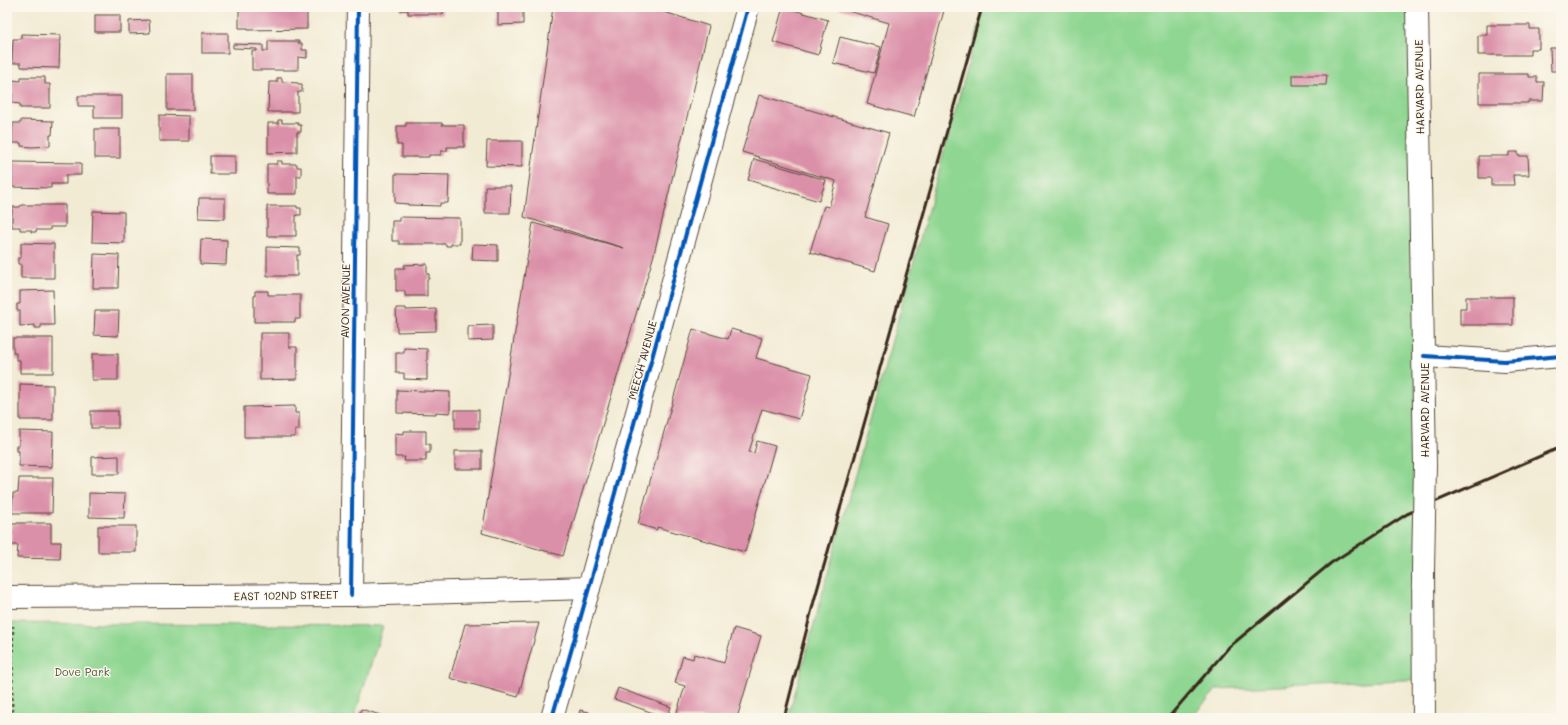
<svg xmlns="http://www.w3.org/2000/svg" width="1568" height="725" font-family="Mali,sans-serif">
<rect width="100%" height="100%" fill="#fbf7ec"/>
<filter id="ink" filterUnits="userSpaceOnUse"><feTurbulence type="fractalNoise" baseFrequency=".025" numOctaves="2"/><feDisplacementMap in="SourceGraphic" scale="8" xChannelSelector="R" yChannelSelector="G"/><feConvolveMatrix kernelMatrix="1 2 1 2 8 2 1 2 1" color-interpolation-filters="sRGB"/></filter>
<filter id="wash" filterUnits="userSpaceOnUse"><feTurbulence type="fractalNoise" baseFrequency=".012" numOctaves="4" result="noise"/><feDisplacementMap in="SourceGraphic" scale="16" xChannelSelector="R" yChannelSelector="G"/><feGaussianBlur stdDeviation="0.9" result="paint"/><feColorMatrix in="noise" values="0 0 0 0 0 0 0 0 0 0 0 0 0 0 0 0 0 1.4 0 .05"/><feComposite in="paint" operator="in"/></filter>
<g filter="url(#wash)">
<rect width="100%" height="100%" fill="#f2ebd4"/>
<g fill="#8ed691" stroke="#648058">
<path d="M984 7H1417L1424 679 1217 689 1191 718H788Z"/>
<path d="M7 623 383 626 354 718H7Z"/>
</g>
<g id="blocks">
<g fill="#db90a9">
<path d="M239 7H307V29L248 30V28H239Z"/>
<path d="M400 7H443V14H408V10H400Z"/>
<path d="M553 7H648L709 26 653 258 563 556 482 533 533 223 624 248 524 217Z"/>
<path d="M783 7 828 20 818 55 773 42Z"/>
<path d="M835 7H945L914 117 867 104 889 23Z"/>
<path d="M498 8H523V24L498 25Z"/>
<rect x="95" y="15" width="25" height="17"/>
<path d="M149 20 150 33 129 34V21Z"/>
<path d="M1487 25H1530V29H1539V49H1530V55H1478V35H1487Z"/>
<rect x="202" y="33" width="26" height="20"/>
<path d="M21 34 60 35 59 68 21 67V63H12L13 39H21Z"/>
<path d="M840 37 881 47 874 73 833 63Z"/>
<path d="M268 41H299L298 43H302V50H307V58L298 57V70H252V51H257V49L233 48V44L263 45V51H268Z"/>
<path d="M1550 48H1561V71H1551Z"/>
<rect x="167" y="74" width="26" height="36"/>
<path d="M1479 74H1529V77H1537V82H1544L1543 101H1528V103H1479Z"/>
<path d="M1292 75H1327L1326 85H1292Z"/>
<path d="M21 77H45V84H50V108H20V104L12 103 13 80 21 81Z"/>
<path d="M277 78H282V82L298 83V84H302V92H298V112H268L269 82H277Z"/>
<path d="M759 95 889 133 865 217 888 224 875 271 810 252 824 206 829 207 836 181 759 158V157L742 152Z"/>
<path d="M78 96H122V118H94V106H78Z"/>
<path d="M159 115 189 116V141H159Z"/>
<path d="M21 120 53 121 52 135H50V146L32 147 21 146V143H12L13 123H21Z"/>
<path d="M278 120H282V123H298V125H301V132H297V152L268 153V123H278Z"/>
<path d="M406 123H442V125H464V147H447V151H441V155H429V157H402V145H397V126H406Z"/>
<rect x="95" y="129" width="25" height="29"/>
<path d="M487 141H522V167L486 166Z"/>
<path d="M1509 152H1518V156H1528L1529 175H1513L1514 185H1491V178H1479V156H1509Z"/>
<rect x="210" y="156" width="25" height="18"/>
<path d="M754 159 826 180 819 201 748 180Z"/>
<path d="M277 161H282V164H297V167H301V176H297V194H267V164H277Z"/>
<path d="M12 162 81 163V175H66V184H51V188L12 187Z"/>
<path d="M395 174 449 175 448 203H440V206L408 205V204L395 203Z"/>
<path d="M485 186H511L510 213H485Z"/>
<path d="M199 198H225V219L198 218Z"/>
<path d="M21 205H65V227H50V230H36V232H31V230H20V227H12V207H20Z"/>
<path d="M267 206H297V208H301V215H296V236H267Z"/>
<path d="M93 211 124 212V243L92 242Z"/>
<path d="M399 217 460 218V244H451V246H446V244H399V241H392V221H399Z"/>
<path d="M201 239 227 240 226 265 200 264Z"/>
<path d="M21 243 54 244V278H21V264H18V258H21Z"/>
<path d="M473 244 498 245V261L472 260Z"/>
<path d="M267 247 300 248V255H297V276H267Z"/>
<path d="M94 254 119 255 118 288H93Z"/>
<path d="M427 264V274H429V279H427V296H405V291H396V268H405L404 265Z"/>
<path d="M53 290 54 325H41V328H35V325L20 326V311H17V304H20V291Z"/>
<path d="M255 291H268V295H300V319H295V322H254V296H255Z"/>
<path d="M1466 297H1513V325H1460V308H1466Z"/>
<path d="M396 308H406V310L436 309V331L397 332Z"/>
<path d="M95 311H119L118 336 94 335Z"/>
<path d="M493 325V340L468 341V326Z"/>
<path d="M693 329 728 339 731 329 762 338 756 358 812 374 799 419 762 409 749 452 754 453 757 441 775 446 745 552 657 527V530L638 524Z"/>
<path d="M260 333H289V347H297V379L260 380Z"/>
<path d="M13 338H53V373H20V360H16V353H13Z"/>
<path d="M404 348 427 349V380L404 379V373H396V353H404Z"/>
<rect x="92" y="354" width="26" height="26"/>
<path d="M20 384 53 385V420H20Z"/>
<path d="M397 390 450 392V413L436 412V414L397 413Z"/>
<path d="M295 406V413H299V430H295V437H244V407Z"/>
<rect x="455" y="410" width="24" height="18"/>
<rect x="91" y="411" width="27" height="17"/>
<path d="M19 431 53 432 52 467 19 466V451H16V446H19Z"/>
<path d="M404 431H426V444H430V453H426V461H404L405 457H395V433L404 434Z"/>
<rect x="455" y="451" width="27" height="18"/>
<path d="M119 456V474H92V457Z"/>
<path d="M19 478H53L52 513H12L13 493H18Z"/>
<path d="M89 493 125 494 124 518 89 517Z"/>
<path d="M17 523H51V542H61L60 559 17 558 18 545H11V524H17Z"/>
<rect x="98" y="526" width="38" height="26"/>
<path d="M539 623 518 697 450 678 465 624Z"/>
<path d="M734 628 761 636 737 718H675L685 686 675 683 683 656 693 659 694 654 724 663Z"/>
<path d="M618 688 671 707 667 718 614 699Z"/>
<path d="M361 709 390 718H358Z"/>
<path d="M580 710 589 712 588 718H578Z"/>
</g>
</g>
</g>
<g filter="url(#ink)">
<use href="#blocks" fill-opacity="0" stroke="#564739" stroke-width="1"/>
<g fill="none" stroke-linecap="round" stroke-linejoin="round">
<g stroke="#564739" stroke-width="24">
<g id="street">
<path d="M1424 356 1505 361 1561 356"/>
<path d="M351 595 358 7"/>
<path d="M7 597 351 595 589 588"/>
</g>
</g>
<g stroke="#564739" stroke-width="24">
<g id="secondary">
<path d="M1417 7 1425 465"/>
<path d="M1423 570 1424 718"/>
<path d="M552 718 589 588 748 7"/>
</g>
</g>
<g stroke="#564739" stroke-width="2.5" stroke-dasharray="3 3" stroke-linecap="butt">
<path d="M7 684 12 687"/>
<path d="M12 718 13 626"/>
</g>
<use href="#street" stroke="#fff" stroke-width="22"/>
<use href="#secondary" stroke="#fff" stroke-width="22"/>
<g stroke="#3b2a1e" stroke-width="3">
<path d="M784 718 814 601 982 7"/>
<path d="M1168 718 1229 647 1331 563 1407 514 1561 447"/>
</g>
<g stroke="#564739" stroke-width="24" stroke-linecap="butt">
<path id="secondary-bridge" d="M1423 570 1425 465"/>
</g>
<use href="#secondary-bridge" stroke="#fff" stroke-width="22"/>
<g stroke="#fbf7ec" stroke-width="6">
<g id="cycleway">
<path d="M1424 356 1505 361 1561 356"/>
<path d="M351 595 358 7"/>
<path d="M552 718 589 588 748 7"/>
</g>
</g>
<use href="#cycleway" stroke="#0057b8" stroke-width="4"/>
</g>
</g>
<g text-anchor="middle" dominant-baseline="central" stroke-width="3" stroke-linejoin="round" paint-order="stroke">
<g font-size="11" fill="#3b2a1e" stroke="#fbf7ec">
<text transform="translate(1419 87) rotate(-91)">HARVARD AVENUE</text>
<text transform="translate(345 301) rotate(-89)">AVON AVENUE</text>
<text transform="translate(642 360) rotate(-75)">MEECH AVENUE</text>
<text transform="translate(1424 410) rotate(-90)">HARVARD AVENUE</text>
<text transform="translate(286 595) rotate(-1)">EAST 102ND STREET</text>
</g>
<g font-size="11" fill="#50553b" stroke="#fbf7ec">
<text x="82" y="671">Dove Park</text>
</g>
</g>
<rect width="1568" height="725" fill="none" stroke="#fbf7ec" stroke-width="24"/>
</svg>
